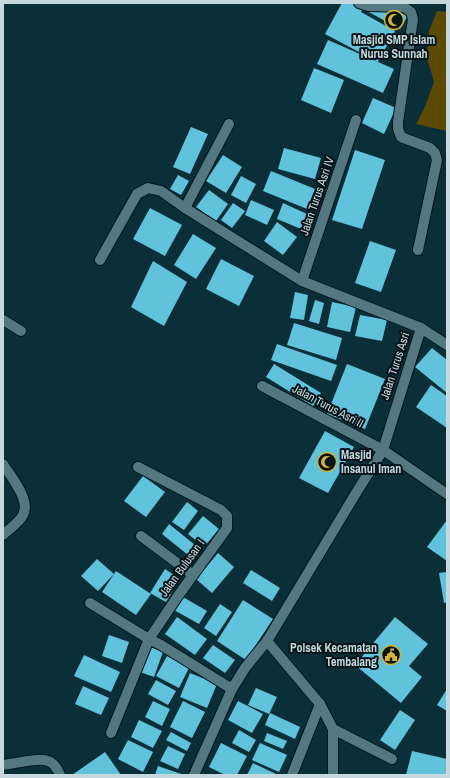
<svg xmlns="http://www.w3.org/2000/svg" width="450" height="778" font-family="'Archivo Narrow',sans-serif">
<rect width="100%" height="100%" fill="#0a2f38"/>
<path fill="#5b4a00" d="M437 11 447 12V131L416 124 425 107 434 82 427 58 429 31Z"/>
<g fill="#61c2db">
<path d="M342 3H354L363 8 361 12 395 31 378 62 325 34Z"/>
<path d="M365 10 410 12 400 29Z"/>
<path d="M328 40 394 69 383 93 317 64Z"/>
<path d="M314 68 344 80 331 113 301 100Z"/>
<path d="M373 98 396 108 384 134 362 123Z"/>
<path d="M191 127 208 134 190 174 173 167Z"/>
<path d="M284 148 321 158 315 179 278 169Z"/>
<path d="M355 150 385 160 362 229 332 220Z"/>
<path d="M223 155 242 167 226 193 206 181Z"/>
<path d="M271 171 315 189 307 209 263 191Z"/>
<path d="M178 175 189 181 181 195 170 189Z"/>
<path d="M241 176 256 184 246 203 231 195Z"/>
<path d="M209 190 228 204 216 221 196 207Z"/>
<path d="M251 200 274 210 267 225 245 215Z"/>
<path d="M233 203 245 211 232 228 221 220Z"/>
<path d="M283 203 307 214 301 229 277 219Z"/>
<path d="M150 208 182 225 165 256 133 239Z"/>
<path d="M277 222 297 237 283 255 264 241Z"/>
<path d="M193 234 216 248 196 279 174 265Z"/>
<path d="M370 241 396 250 381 292 355 283Z"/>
<path d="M221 259 254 276 239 306 206 289Z"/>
<path d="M153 261 187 282 164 326 131 307Z"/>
<path d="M295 292 308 295 304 320 290 318Z"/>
<path d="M315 300 324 303 319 324 309 321Z"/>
<path d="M332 302 356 307 350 332 327 327Z"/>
<path d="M360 315 387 320 382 341 355 336Z"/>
<path d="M294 323 342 338 336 360 287 345Z"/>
<path d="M277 344 337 365 331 381 271 360Z"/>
<path d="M432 348 447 360V393L415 367Z"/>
<path d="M274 364 321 393 313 406 266 377Z"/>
<path d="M347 364 385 379 365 429 327 414Z"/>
<path d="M431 385 447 396V428L416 407Z"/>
<path d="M325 431 354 447 328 493 299 478Z"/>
<path d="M143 476 165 492 146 517 124 501Z"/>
<path d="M187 502 198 511 184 530 172 522Z"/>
<path d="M203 516 219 529 204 547 188 534Z"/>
<path d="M447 520V561L427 547Z"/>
<path d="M169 524 200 549 193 559 162 534Z"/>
<path d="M218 553 234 567 212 593 196 579Z"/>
<path d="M97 559 114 574 98 591 81 576Z"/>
<path d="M165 569 180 579 166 602 150 593Z"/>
<path d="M251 570 280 588 272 601 243 583Z"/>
<path d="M116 571 151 594 136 615 102 592Z"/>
<path d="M447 572V602L444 603 439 573Z"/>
<path d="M183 597 207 611 199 624 174 610Z"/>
<path d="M243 600 273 619 246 660 217 641Z"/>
<path d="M220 604 232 612 216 636 204 628Z"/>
<path d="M177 617 207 639 195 655 165 634Z"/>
<path d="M395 617 428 644 409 666 422 677 401 703 355 665Z"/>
<path d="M109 635 129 642 122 663 102 656Z"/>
<path d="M213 645 235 660 225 673 203 658Z"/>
<path d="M150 647 163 652 154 677 140 672Z"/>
<path d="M84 655 120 672 111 692 74 676Z"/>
<path d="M167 656 189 668 179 688 156 676Z"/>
<path d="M190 673 217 684 207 708 180 697Z"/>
<path d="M156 680 176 691 168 705 148 694Z"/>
<path d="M83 686 109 698 101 715 75 704Z"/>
<path d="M256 688 277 697 269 714 248 705Z"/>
<path d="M447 689V711L437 705Z"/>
<path d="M153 701 170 709 162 726 145 717Z"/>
<path d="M183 701 205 712 192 738 170 727Z"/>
<path d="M238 701 263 714 252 733 228 720Z"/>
<path d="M400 710 415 720 395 750 380 740Z"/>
<path d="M270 713 300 727 295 739 265 725Z"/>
<path d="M139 720 162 731 153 748 131 737Z"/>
<path d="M239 730 256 740 249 752 232 743Z"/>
<path d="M171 732 191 743 187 751 166 740Z"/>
<path d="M267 733 287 741 283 749 264 741Z"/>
<path d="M128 740 153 752 143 772 118 759Z"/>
<path d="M221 743 247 756 237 775H225L209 767Z"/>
<path d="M260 743 287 755 279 772 252 760Z"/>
<path d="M168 746 185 754 178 769 160 761Z"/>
<path d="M412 751 447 759V775H406Z"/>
<path d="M105 752 121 775H72Z"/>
<path d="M253 763 276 774V775H247Z"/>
<path d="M158 766 184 775H155Z"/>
</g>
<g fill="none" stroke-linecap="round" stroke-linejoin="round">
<g stroke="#00161d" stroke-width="12">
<g id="minor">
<path d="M359 3 368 6 404 7 411 12 413 19 398 122V129L401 137 430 148 435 153 437 160 418 250"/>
<path d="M185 208 229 124"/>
<path d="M100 260 137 194 148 188 161 191 185 208 302 281 421 328 383 450 356 493 267 641 320 704 333 729V775"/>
<path d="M302 281 356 120"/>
<path d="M3 320 21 331"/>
<path d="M421 328 447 345"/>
<path d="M262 386 383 450 447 494"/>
<path d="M3 464C11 477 31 500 23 515 19 523 9 529 3 535"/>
<path d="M138 467 221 510 227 516V528L178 596 149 639 161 645 232 689"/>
<path d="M141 536 193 575"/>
<path d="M90 603 149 639 111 733"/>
<path d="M333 729 392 759"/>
<path d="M3 765C14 764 39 757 48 761 54 763 58 770 60 775"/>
<path d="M194 775 232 689 245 668 267 641"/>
<path d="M292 775 320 704"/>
</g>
</g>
<use href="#minor" stroke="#537882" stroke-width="10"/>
</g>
<defs>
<g id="mosque-ring" transform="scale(1)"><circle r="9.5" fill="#071519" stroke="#d7b534" stroke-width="1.5"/><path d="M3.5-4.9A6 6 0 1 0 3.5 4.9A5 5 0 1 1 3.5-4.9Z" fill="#d7b534"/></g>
<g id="civic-ring" transform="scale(1)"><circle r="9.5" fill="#071519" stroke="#d7b534" stroke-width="1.5"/><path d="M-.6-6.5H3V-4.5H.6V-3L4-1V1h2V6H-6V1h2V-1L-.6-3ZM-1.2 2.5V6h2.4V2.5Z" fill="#d7b534"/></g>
</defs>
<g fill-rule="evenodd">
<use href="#mosque-ring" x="394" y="20"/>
<use href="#mosque-ring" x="327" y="462"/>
<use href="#civic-ring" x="391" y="655"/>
</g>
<g text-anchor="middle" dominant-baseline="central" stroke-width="4" stroke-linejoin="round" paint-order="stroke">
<g font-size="12" font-weight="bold" fill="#c5d8dd" stroke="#071519">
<text x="394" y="40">Masjid SMP Islam<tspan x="394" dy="14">Nurus Sunnah</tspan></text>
<text x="341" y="455" text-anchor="start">Masjid<tspan x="341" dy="14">Insanul Iman</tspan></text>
<text x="377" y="648" text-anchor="end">Polsek Kecamatan<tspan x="377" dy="14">Tembalang</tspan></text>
</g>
<g font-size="12" fill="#c5d8dd" stroke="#071519">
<text transform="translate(317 196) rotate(-71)">Jalan Turus Asri IV</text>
<text transform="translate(395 366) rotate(-72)">Jalan Turus Asri</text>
<text transform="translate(328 406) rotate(28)">Jalan Turus Asri II</text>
<text transform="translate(182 568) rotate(-54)">Jalan Bulusan I</text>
</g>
</g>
<rect width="450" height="778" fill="none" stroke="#c5d8dd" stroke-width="8"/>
</svg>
